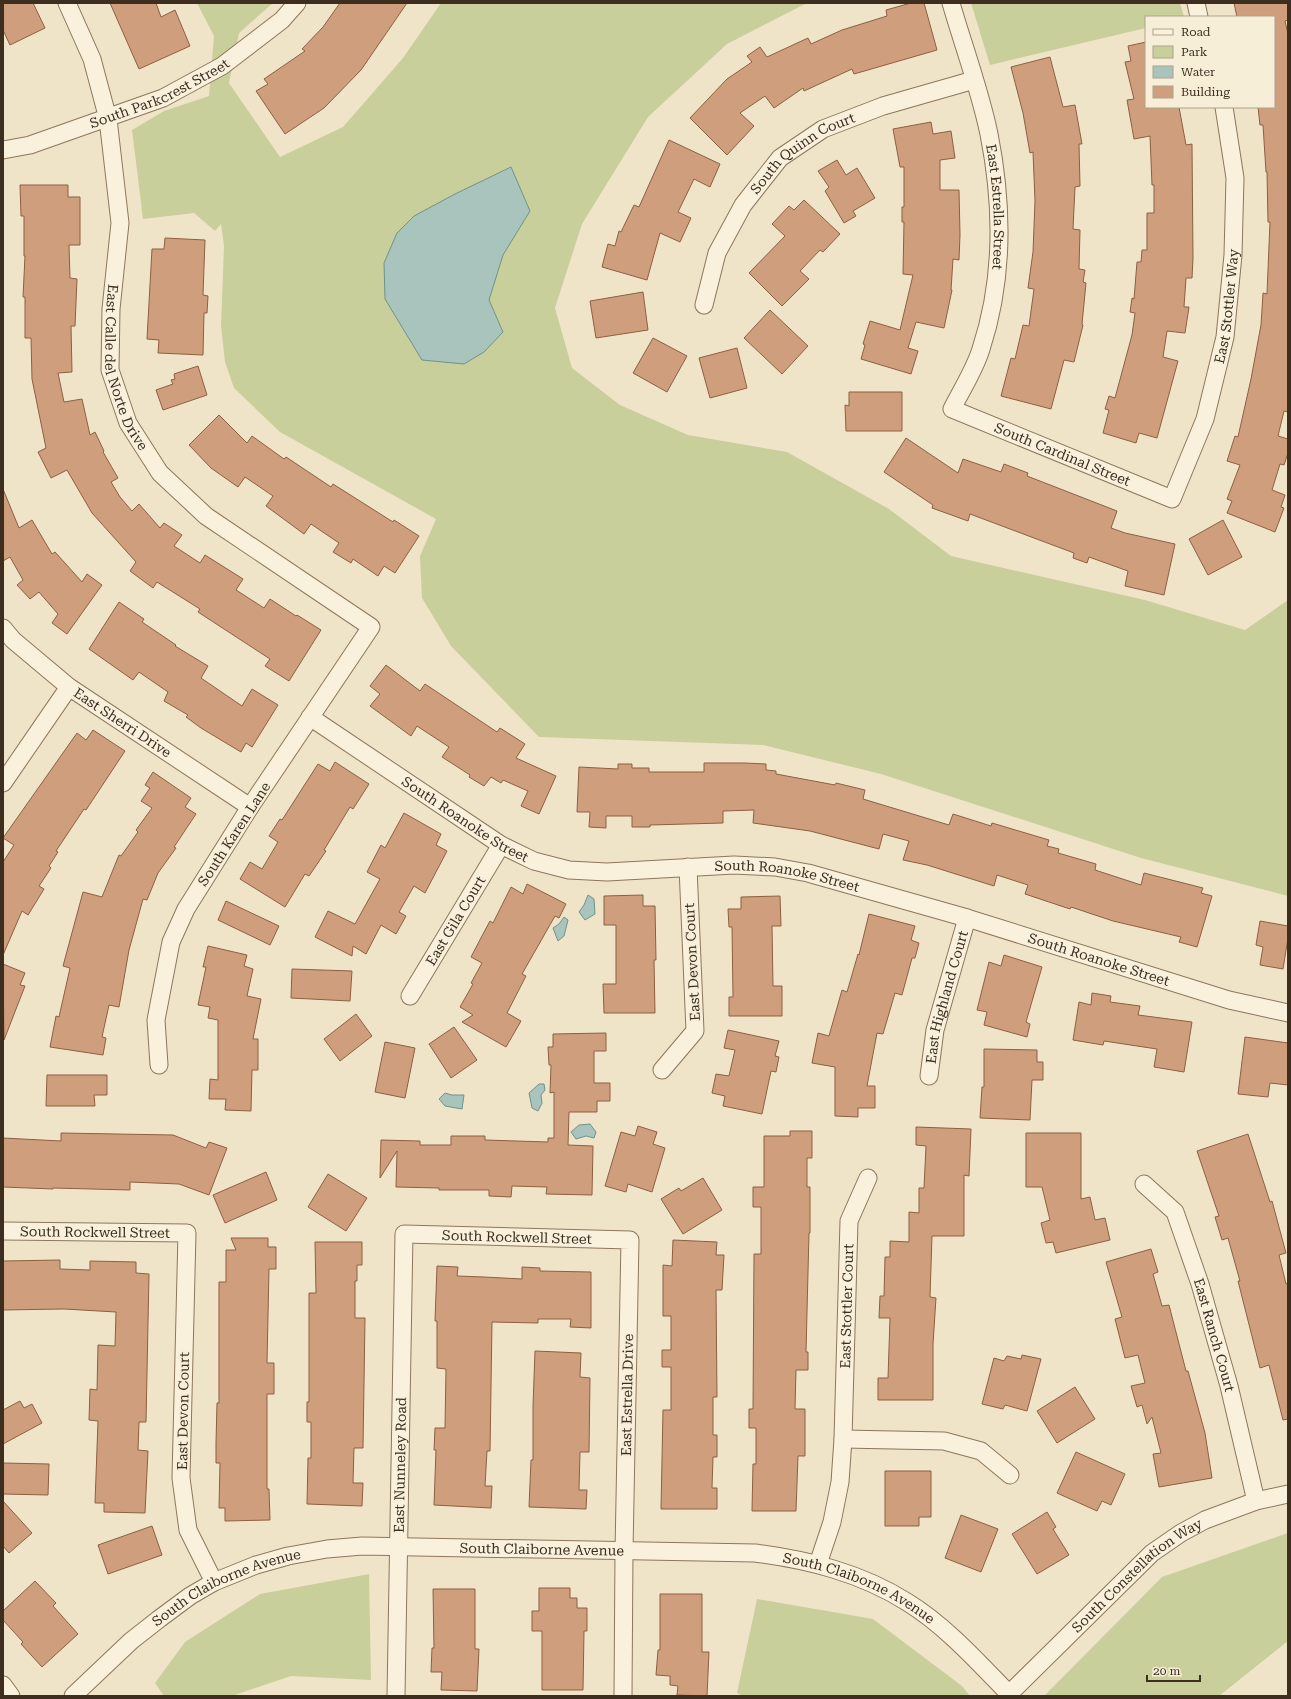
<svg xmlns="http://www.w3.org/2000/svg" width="1291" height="1699" font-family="'Roboto Serif',serif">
<rect width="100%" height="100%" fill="#f0e4c8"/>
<g fill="#c9cf9b">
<path d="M197 3H273L239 33 229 83 280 157 343 127 403 58 441 3H807L727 44 648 117 582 224 555 308 572 368 620 405 688 435 787 452 889 509 951 556 1145 600 1245 630 1288 600V896L1141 858 881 774 763 745 539 737 451 646 422 598 420 556 436 519 280 432 234 388 225 362 221 326 224 246 221 224 215 231 194 213 143 219 132 130 164 111 209 96 214 36Z"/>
<path d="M971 3H1180L1184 17H1146V28L990 65Z"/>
<path d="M1288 1533V1641L1219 1696H1046L1045 1695 1162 1577Z"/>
<path d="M369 1574 371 1680 291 1676 232 1696H164L155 1683 185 1642 260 1594Z"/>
<path d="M757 1599 873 1619 962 1686 970 1696H743L737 1693Z"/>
</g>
<g fill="#a9c4bc" stroke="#6f938a">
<path d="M511 167 530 211 503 255 489 300 503 332 484 352 464 364 422 360 385 299 384 263 397 233 414 216 455 194Z"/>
<path d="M588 895 594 899 595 914 585 920 579 912 584 905Z"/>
<path d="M564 917 568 920 564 936 558 941 553 928 559 924Z"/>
<path d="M539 1084H544L545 1090 541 1095 542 1103 538 1111 532 1108 529 1093Z"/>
<path d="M445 1093 452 1095H464L462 1109 445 1106 439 1099Z"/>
<path d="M590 1124 596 1132 594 1138 586 1136 576 1139 571 1132 579 1125Z"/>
</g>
<g fill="#cf9f7d" stroke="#8d5f41">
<path d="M3 3H33L45 28 10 45 3 30Z"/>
<path d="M110 3H156L161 17 175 10 190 46 139 69Z"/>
<path d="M340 3H407L361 70 324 108 285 134 256 91 268 84 264 79 305 51 302 49 323 27Z"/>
<path d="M911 3H924L937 50 854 74 852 69 804 91 803 88 774 108 765 96 740 113 754 126 727 155 690 118 727 79 752 62 747 56 760 47 767 57 808 38 811 44 842 30 887 16 886 10Z"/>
<path d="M1234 3H1288V20L1285 21 1288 34V412L1284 411 1278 436 1288 439V453L1284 465 1280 464 1272 490 1285 495 1281 507 1284 508 1275 532 1227 513 1232 501 1227 499 1240 465 1227 461 1235 436 1238 437 1251 379 1261 325 1263 293 1267 294 1270 222H1268L1267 172H1266L1263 125H1260L1258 107H1274V17H1237Z"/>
<path d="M1146 42V107H1179L1186 145 1192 144 1193 258 1192 278H1186L1184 307H1189L1185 333 1167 331 1163 357 1178 361 1157 438 1139 433 1136 443 1103 433 1109 410 1105 409 1109 396 1115 398 1132 335 1135 313 1130 312 1132 298 1134 299 1137 262H1141L1142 250H1147V213H1154V185H1152L1150 136 1134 139 1127 100 1134 99 1125 62 1131 61 1128 46Z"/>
<path d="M1050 57 1063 107 1075 105 1082 144H1079L1080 186 1075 187 1073 229 1080 230 1079 269 1085 270 1083 282 1086 283 1082 324 1083 325 1074 362 1064 360 1051 409 1001 396 1011 358 1015 359 1023 325 1029 326 1034 289 1028 288 1033 252 1035 201 1033 152 1030 153 1023 113 1011 67Z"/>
<path d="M931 122 933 134 951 131 955 158 940 160V190H959L960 235 959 260 953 259 951 290H952L944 328 916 322 908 348 918 351 911 374 861 359 865 345 863 344 870 321 900 330 913 275 903 274 904 222H902V207H904V167H900L893 129Z"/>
<path d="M669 140 720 164 710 187 694 179 678 212 691 218 680 242 660 233 647 280 602 267 608 244 615 246 619 231 621 232 634 205 639 207Z"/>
<path d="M837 160 846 175 857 168 875 198 853 211 856 216 844 223 825 191 829 187 818 171Z"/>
<path d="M20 185H68V197H80V245H69L70 278 77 279 75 326H71L72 372 58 373 64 402 82 399 90 435 95 432 104 451 103 452 118 478 111 482 120 497 132 511 139 504 160 528 164 523 182 535 174 546 200 563 205 555 243 579 236 590 264 608 270 599 296 616 297 615 321 630 289 681 265 666 270 659 198 612 200 609 157 582 153 588 130 571 136 562 92 513 67 470 51 478 38 452 46 448 32 379 31 338H25V297H23L25 256H24V216H21Z"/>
<path d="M804 200 840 234 823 252 820 250 800 271 809 279 782 306 749 273 785 236 772 224 789 206 794 210Z"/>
<path d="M165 238 205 240 203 295 208 296 207 313H204L203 355 158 353 159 340 147 339 152 249H164Z"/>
<path d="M643 292 648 330 596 338 590 301Z"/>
<path d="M770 310 808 346 782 374 744 338Z"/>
<path d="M653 338 687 356 667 392 633 373Z"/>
<path d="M737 348 747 388 710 398 699 358Z"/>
<path d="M198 366 207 395 163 410 156 390 173 384 171 380 175 379 174 374Z"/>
<path d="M849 392H902V431H846L845 405 849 406Z"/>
<path d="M219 415 247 443 252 436 284 459 286 457 331 487 333 484 393 522 394 520 419 536 395 573 384 566 378 576 353 559 351 563 333 552 339 543 311 524 304 534 266 506 273 496 245 477 238 487 211 468 189 445Z"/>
<path d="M906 438 958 473 963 459 1001 472 1004 464 1028 473 1027 476 1117 511 1111 528 1125 533 1175 544 1164 595 1125 586 1128 571 1089 557 1087 563 1073 558 1074 553 970 514 968 521 932 508 933 505 884 472Z"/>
<path d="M3 489 19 528 32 520 52 554 55 552 82 582 87 574 102 585 67 634 52 623 58 614 39 592 30 599 17 585 23 580 10 557 3 561Z"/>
<path d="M1223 520 1242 557 1208 575 1189 539Z"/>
<path d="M119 602 144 619 142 622 176 645 175 646 208 666 201 678 242 706 252 689 278 705 252 747 246 743 241 752 201 728 186 717 188 715 164 701 168 692 139 672 133 680 89 649Z"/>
<path d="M386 665 420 691 425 684 497 732 500 728 525 744 516 758 556 776 539 814 521 806 528 791 503 780 501 783 491 777 484 786 469 777 470 775 442 757 449 747 417 726 411 736 370 706 380 694 370 686Z"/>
<path d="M93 730 125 751 86 810 84 809 56 851 58 852 49 866 51 868 39 886 44 889 28 915 22 911 3 955V862L14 845 3 838 77 733 86 740Z"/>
<path d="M335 762 369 784 353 809 350 807 324 850 326 851 309 876 305 874 285 907 240 879 250 862 262 869 278 842 269 836 280 819 282 820 318 764 330 771Z"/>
<path d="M704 763H745L766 764V770L776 771V774L835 785 836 783 865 790 863 799 949 825 953 814 991 826 992 823 1049 840 1047 846 1059 849 1058 853 1096 864 1095 870 1141 885 1144 873 1203 888 1201 893 1212 896 1197 947 1179 942 1181 937 1113 921 1071 907 1070 909 1025 894 1028 885 997 875 994 886 927 865 903 860 909 841 883 834 879 849 810 831 753 823 754 810 723 811V823L650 825V827H632V816H606V828L589 827 590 812H577L579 767 618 769V764H632V768H649V772H704Z"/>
<path d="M153 772 191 798 185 807 196 814 174 847 176 848 158 873 147 900 143 899 129 950 119 1007 109 1005 102 1037 106 1038 103 1055 50 1047 56 1016 59 1017 70 968 63 966 83 892 102 897 119 855 121 856 138 832 136 830 152 808 141 801 150 788 145 785Z"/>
<path d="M404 813 441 834 436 845 447 851 425 893 414 886 399 912 406 916 396 934 381 925 366 954 353 946 352 956 315 937 328 911 355 924 380 879 367 872 381 845 385 848Z"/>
<path d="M527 884 566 904 559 918 555 916 522 974 526 976 507 1013 521 1021 506 1047 462 1022 473 1015 460 1007 473 984 471 983 482 963 471 957 483 934 490 921 493 923 511 887 523 894Z"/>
<path d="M643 895V906H655L656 960H654L655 1013H604L603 984H616V925H604V896Z"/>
<path d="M780 896 781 926H772L773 986H782V1016H729V997H733L732 927H729L728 909H741V897Z"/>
<path d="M226 901 279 926 270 945 218 920Z"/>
<path d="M869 914 915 926 911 940 919 943 915 958H912L902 995 895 993 883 1034 877 1033 867 1086H875V1108H858V1117L835 1116V1067L812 1063 818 1033 829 1036 842 990 847 992 858 954 859 955Z"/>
<path d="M1260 921 1288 926V938L1283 969 1260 965 1263 947 1256 945Z"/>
<path d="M208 946 247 955 244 966 253 969 247 996 261 999 253 1039H258V1070H252L251 1111 225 1110 226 1099H209L210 1079 218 1080V1020L208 1018 210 1007 198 1005 206 967H203Z"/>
<path d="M1004 955 1042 967 1026 1022 1030 1024 1027 1037 984 1025 987 1012 977 1010 989 962 1001 966Z"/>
<path d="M3 964 25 973 20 985 25 986 4 1040Z"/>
<path d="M292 969 352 971 350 1001 291 998Z"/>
<path d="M1092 993 1111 996 1110 1002 1140 1006 1138 1015 1192 1022 1184 1072 1154 1067 1157 1049 1104 1041 1103 1045 1073 1040 1079 1002 1091 1005Z"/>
<path d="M356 1014 372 1036 340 1061 324 1039Z"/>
<path d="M454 1027 477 1060 451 1078 429 1044Z"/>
<path d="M728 1030 779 1041 775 1056 779 1057 776 1072 771 1071 762 1114 723 1106 725 1096 712 1093 716 1074 729 1076 735 1050 724 1048Z"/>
<path d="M606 1033V1051H594V1083H610V1101H597V1112H569L568 1145 593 1146 592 1195 546 1194 547 1187 512 1186 511 1197 489 1196V1190H439V1188L396 1187 397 1151 380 1178 381 1140 420 1141V1145H451V1136H485V1140L548 1142V1138H554V1092L550 1093 551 1065H549L548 1047H553V1034Z"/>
<path d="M1245 1037 1288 1043V1085L1270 1083 1268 1097 1238 1094Z"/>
<path d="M385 1042 415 1048 405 1098 375 1092Z"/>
<path d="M984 1049 1037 1050V1062H1043V1080H1032L1030 1120 980 1118 982 1087H984Z"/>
<path d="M47 1075H107V1095H94L95 1106H46Z"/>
<path d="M638 1126 657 1132 653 1144 665 1148 652 1192 628 1184 626 1192 605 1186 621 1132 635 1136Z"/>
<path d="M916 1127 971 1129 969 1176 964 1175V1236H932L930 1297 936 1298 933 1344V1400H878V1378H888L890 1318H879L880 1296H884L885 1257H890V1241L909 1242V1212L919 1213V1188H924L926 1146 916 1145Z"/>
<path d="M790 1131H812V1158H807V1187H810V1233H809L806 1352H808V1370H796L795 1409H805V1456H798L796 1511H752L753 1464H756V1428H749V1409H753L754 1254H761V1207H753V1187H764V1136H790Z"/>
<path d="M61 1133 173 1135 206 1148 209 1142 227 1148 209 1195 179 1184 130 1182V1190L53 1188V1189L3 1187V1138L61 1141Z"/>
<path d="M1026 1133H1081V1199L1090 1197 1095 1220 1105 1218 1110 1240 1056 1253 1053 1242 1046 1243 1041 1223 1050 1220 1042 1187H1026Z"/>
<path d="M1248 1134 1270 1202 1272 1201 1286 1253 1279 1255 1286 1284 1288 1283V1419L1283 1420 1269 1365 1260 1368 1238 1281H1240L1228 1238 1222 1240 1215 1217 1219 1216 1197 1151Z"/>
<path d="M266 1172 277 1200 225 1223 213 1195Z"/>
<path d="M328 1174 367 1198 346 1231 308 1207Z"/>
<path d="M703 1178 722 1210 683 1234 661 1199 679 1188 681 1191Z"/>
<path d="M231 1238H268V1247H276V1269H269L267 1363H274V1394H267V1489H269L270 1520 225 1521V1508H219L220 1463H216V1443L217 1403H219V1282H226V1250H236Z"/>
<path d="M673 1240 717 1242 716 1255H724L722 1290H716L717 1397H713V1435H717V1457H713L712 1488H717V1509H661L663 1410H671V1367H662V1350H671V1316H663V1265L672 1266Z"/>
<path d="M315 1242H362V1265H357V1281H355V1318H365L363 1448H354L353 1483H363L362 1506 307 1504 308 1458H311V1422H307V1402H309V1293H316Z"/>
<path d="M1151 1249 1158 1272 1153 1274 1162 1306 1169 1305 1186 1371H1188L1205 1433 1212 1478 1159 1487 1153 1454 1161 1453 1152 1417 1147 1424 1142 1405 1137 1407 1131 1386 1145 1383 1138 1355 1125 1358 1115 1319 1122 1317 1106 1262Z"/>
<path d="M60 1260V1269L90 1270V1261L136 1262V1273L149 1274 146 1422H139L138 1450 148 1451 145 1513 104 1512V1503H95L98 1421 89 1420 90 1389 97 1390 98 1345 115 1346 116 1312 64 1309 3 1310V1261Z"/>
<path d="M437 1266 458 1267 457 1276 484 1277 522 1279V1267L540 1268V1271L591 1272V1328L570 1327 571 1319H538V1323L492 1322 490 1451H487L485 1486H492L491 1508 434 1505 436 1450H434L435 1428H445L446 1369 437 1368V1321H435Z"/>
<path d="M535 1351 581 1353 580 1377 590 1378 589 1452H580L579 1490H587L586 1509 529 1507 531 1460H533V1406Z"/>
<path d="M1022 1355 1041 1359 1027 1411 1005 1405 1003 1409 982 1404 994 1358 1004 1361 1007 1356 1021 1359Z"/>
<path d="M1075 1387 1095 1419 1057 1443 1037 1411Z"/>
<path d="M20 1401 24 1408 32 1404 42 1423 3 1444V1410Z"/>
<path d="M1076 1452 1125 1474 1111 1505 1102 1501 1097 1511 1057 1493Z"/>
<path d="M3 1463 49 1464 48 1495 3 1494Z"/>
<path d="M885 1471H931V1517H919V1526H885Z"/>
<path d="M3 1501 32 1533 9 1553 3 1546Z"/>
<path d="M1047 1512 1056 1527 1053 1529 1069 1555 1037 1574 1012 1534Z"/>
<path d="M961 1515 998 1529 981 1572 945 1558Z"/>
<path d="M152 1526 162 1555 108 1574 98 1545Z"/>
<path d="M35 1581 56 1603 53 1606 78 1634 42 1667 21 1644 23 1642 3 1620V1611Z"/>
<path d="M539 1588H570V1598H577V1608H587V1631H584L583 1690H542V1631H532V1611H539Z"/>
<path d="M433 1589H475V1649H479L477 1691 441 1690 442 1672H431L432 1648H434Z"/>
<path d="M660 1594H702V1652H709L707 1696 677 1695 678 1686 670 1685V1676L656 1675 658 1650H660Z"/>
</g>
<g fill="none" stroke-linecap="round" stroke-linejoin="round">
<g stroke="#8d765c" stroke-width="19">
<g id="minor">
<path id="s1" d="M67 3 92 59 108 119 120 223 111 309 110 370 128 423 160 473 206 516 371 627 250 807 186 909 171 942 156 1020 159 1065"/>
<path id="s2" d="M951 3C963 45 980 90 989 134 1003 205 1004 279 981 349 975 369 962 389 952 409L1172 499 1205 419 1225 337 1233 255 1235 178 1224 107"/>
<path d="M1196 3 1199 17"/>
<path id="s3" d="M3 150 30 145 163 98 222 66 282 20 297 3"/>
<path id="s4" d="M704 305 717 253 743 205 780 158 823 129 883 106 974 80"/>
<path id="s5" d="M3 628 13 640 69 687 250 807"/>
<path id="s6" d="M310 717 501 845 534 861 569 870 607 872 734 865 775 867 808 873 967 918 1229 1000 1288 1013"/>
<path d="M3 783 69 687"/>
<path id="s7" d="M410 996 501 845"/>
<path d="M662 1070 695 1031 688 867"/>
<path id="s8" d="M929 1076 935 1030 967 918"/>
<path id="s9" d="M1144 1184 1175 1212 1200 1284 1229 1386 1256 1501"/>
<path id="s10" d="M3 1231 187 1233 181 1478 188 1530 214 1582"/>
<path d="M843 1439 944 1441 981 1451 1010 1475"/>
<path id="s11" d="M818 1564 832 1522 840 1482 843 1439 849 1221 868 1178"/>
<path d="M3 1685 11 1696"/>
<path id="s12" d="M1009 1694 1152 1553 1181 1533 1205 1520 1256 1501 1288 1494"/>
<path id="s13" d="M73 1696 131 1641 159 1619 190 1596 214 1582 256 1565 288 1556 327 1549 362 1546 755 1553C809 1560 861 1573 907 1602 946 1626 979 1663 1011 1696"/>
<path id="s14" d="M396 1696 404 1234 630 1240 624 1551 623 1696"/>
</g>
</g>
<use href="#minor" stroke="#faf1dc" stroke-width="17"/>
</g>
<g text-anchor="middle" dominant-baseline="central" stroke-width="4" stroke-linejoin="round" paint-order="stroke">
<g font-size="14" fill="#3d2e20" stroke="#f7eed8">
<text stroke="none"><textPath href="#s3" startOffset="167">South Parkcrest Street</textPath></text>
<text stroke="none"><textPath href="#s4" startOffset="189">South Quinn Court</textPath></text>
<text stroke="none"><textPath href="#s2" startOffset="210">East Estrella Street</textPath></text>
<text stroke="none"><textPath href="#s2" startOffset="860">East Stottler Way</textPath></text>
<text stroke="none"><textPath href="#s1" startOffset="376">East Calle del Norte Drive</textPath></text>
<text stroke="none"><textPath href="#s2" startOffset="540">South Cardinal Street</textPath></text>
<text stroke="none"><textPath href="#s5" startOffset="153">East Sherri Drive</textPath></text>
<text stroke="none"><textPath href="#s6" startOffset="186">South Roanoke Street</textPath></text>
<text transform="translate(234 834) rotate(-57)">South Karen Lane</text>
<text stroke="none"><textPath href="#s6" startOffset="522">South Roanoke Street</textPath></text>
<text stroke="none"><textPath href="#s7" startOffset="88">East Gila Court</textPath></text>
<text stroke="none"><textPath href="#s6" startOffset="846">South Roanoke Street</textPath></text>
<text transform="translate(692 962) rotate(-93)">East Devon Court</text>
<text stroke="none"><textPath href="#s8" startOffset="81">East Highland Court</textPath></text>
<text stroke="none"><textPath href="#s10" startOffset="92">South Rockwell Street</textPath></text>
<text stroke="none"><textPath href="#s14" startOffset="575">South Rockwell Street</textPath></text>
<text stroke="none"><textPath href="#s11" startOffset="261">East Stottler Court</textPath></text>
<text stroke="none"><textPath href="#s9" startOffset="171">East Ranch Court</textPath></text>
<text transform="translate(627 1395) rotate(-89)">East Estrella Drive</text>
<text transform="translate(183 1411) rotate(-89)">East Devon Court</text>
<text stroke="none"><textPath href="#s14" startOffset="231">East Nunneley Road</textPath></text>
<text stroke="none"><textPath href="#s13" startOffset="515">South Claiborne Avenue</textPath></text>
<text stroke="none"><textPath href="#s12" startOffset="175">South Constellation Way</textPath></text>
<text stroke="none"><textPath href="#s13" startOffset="191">South Claiborne Avenue</textPath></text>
<text stroke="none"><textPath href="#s13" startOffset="839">South Claiborne Avenue</textPath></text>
</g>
</g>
<rect width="1291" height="1699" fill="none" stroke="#3d2e20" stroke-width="8"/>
<rect x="1145" y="16" width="130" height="92" fill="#f7eed8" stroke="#ada18e"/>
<rect x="1153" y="29" width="20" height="6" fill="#faf1dc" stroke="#ada18e"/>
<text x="1181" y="36" font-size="12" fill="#3d2e20">Road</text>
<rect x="1153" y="46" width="20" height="12" fill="#c9cf9b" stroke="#ada18e"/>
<text x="1181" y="56" font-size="12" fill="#3d2e20">Park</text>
<rect x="1153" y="66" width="20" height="12" fill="#a9c4bc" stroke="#ada18e"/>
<text x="1181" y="76" font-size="12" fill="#3d2e20">Water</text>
<rect x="1153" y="86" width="20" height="12" fill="#cf9f7d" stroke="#ada18e"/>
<text x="1181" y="96" font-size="12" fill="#3d2e20">Building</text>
<path d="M1147 1675v6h53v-6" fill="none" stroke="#3d2e20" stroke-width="2"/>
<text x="1153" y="1675" font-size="12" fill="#3d2e20" stroke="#f7eed8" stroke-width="3" paint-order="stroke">20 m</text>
</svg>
